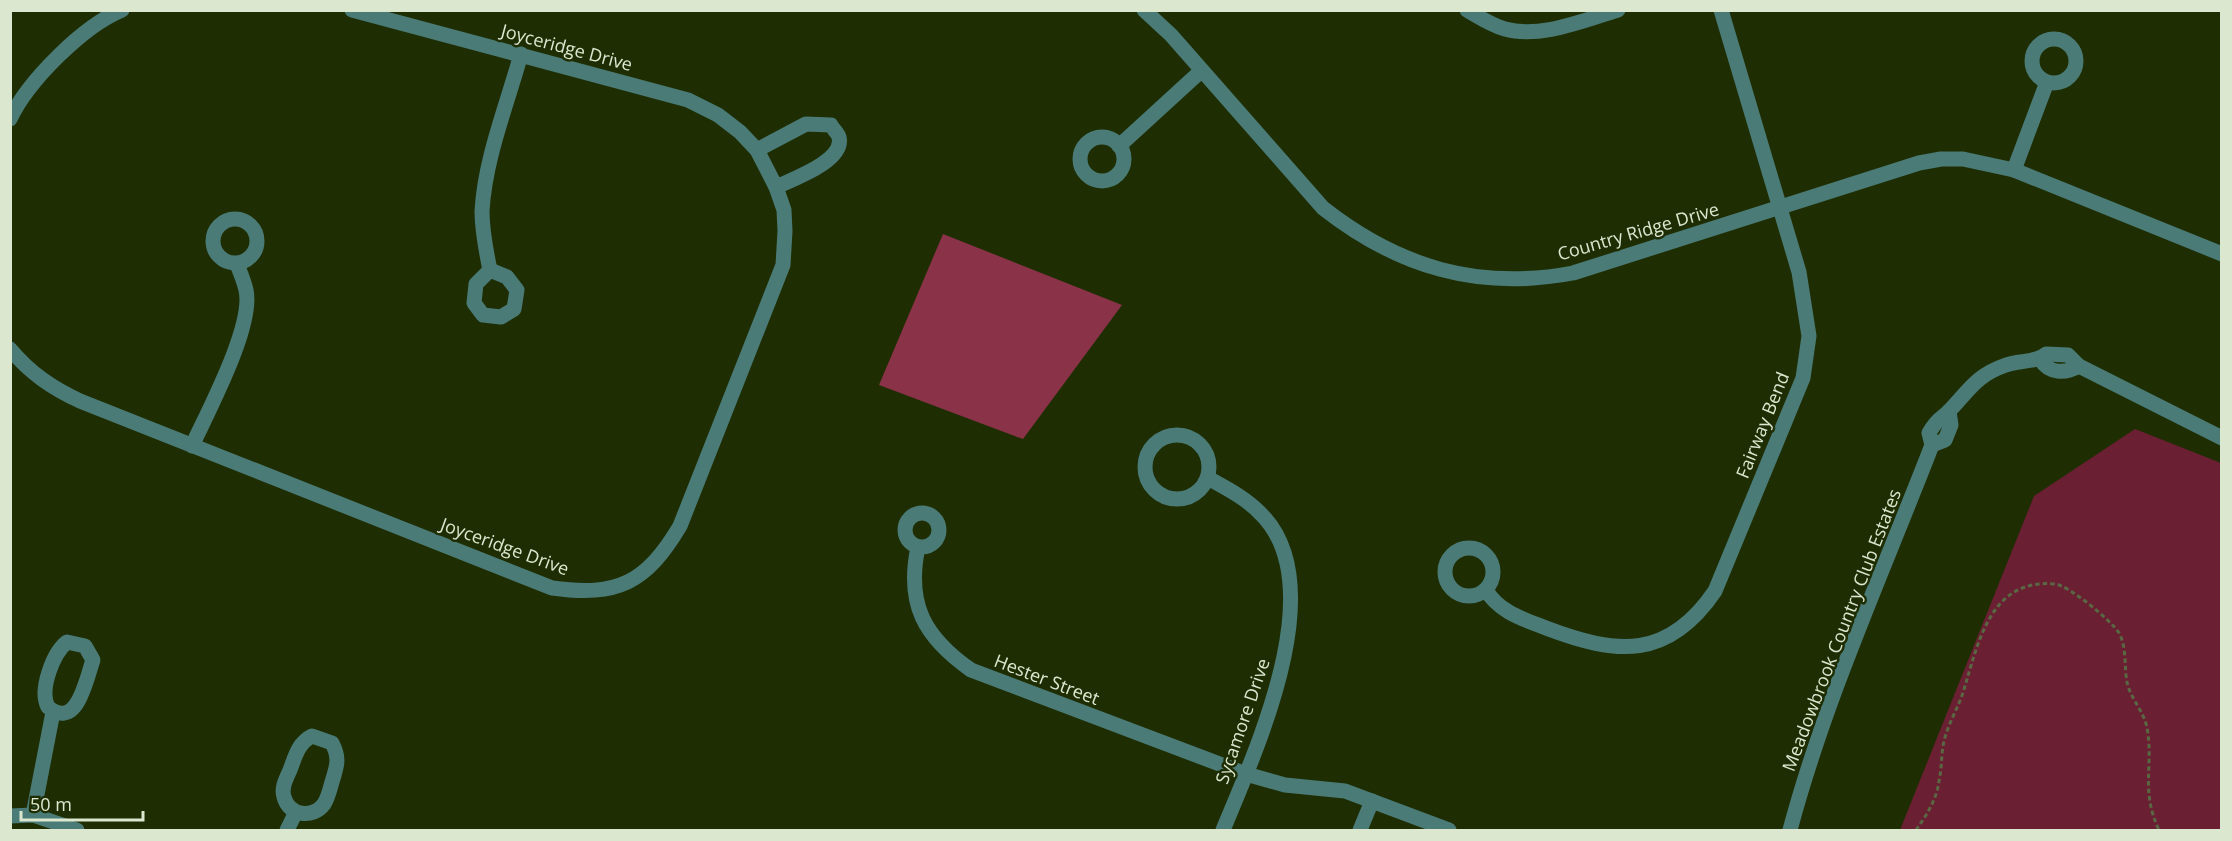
<svg xmlns="http://www.w3.org/2000/svg" width="2232" height="841" font-family="'Open Sans',sans-serif">
<rect width="100%" height="100%" fill="#1e2e02"/>
<path fill="#6a1f33" d="M2135 429 2221 463V830H1900L2034 496Z"/>
<path fill="#8a3248" d="M943 234 1122 305 1023 439 879 385Z"/>
<g fill="none" stroke-linecap="round" stroke-linejoin="round">
<path stroke="#596842" stroke-width="3" stroke-dasharray="4.5 3" stroke-linecap="butt" d="M1916 830C1926 816 1937 799 1939 781 1942 768 1941 754 1944 741 1949 721 1960 705 1965 686 1979 639 1992 578 2055 584 2068 585 2112 621 2119 633 2127 647 2124 667 2127 682 2130 698 2144 711 2147 728 2154 765 2140 790 2159 830"/>
<g stroke="#4a7b77" stroke-width="15">
<path d="M1144 10 1171 35 1323 208C1398 267 1478 291 1573 273L1919 163 1941 159H1963L2014 170 2222 254"/>
<path d="M1467 10C1479 17 1491 25 1505 29 1540 39 1584 20 1618 10"/>
<circle cx="2054" cy="61" r="22"/>
<path d="M10 119C28 81 83 26 122 10"/>
<circle cx="1102" cy="159" r="22"/>
<path d="M1119 146 1201 71"/>
<path d="M757 150 806 124 831 125C833 129 838 133 839 137 845 161 793 179 776 187"/>
<path d="M2014 170 2047 82"/>
<circle cx="235" cy="241" r="22"/>
<path d="M490 270C486 251 482 231 482 211 485 158 507 105 521 54"/>
<path d="M490 270 507 277 517 290 514 309 501 317 483 315 474 303 476 284Z"/>
<path d="M10 349C30 373 52 388 80 401L552 588C618 597 646 583 680 526L783 265 785 231 784 210 776 187 757 150 740 132 718 115 688 100 352 10"/>
<path d="M2040 359C2049 374 2065 374 2079 366"/>
<circle cx="1177" cy="467" r="32"/>
<path d="M1932 445 1945 440 1951 425 1949 411"/>
<path d="M192 446C208 411 254 326 246 290 244 281 240 272 237 264"/>
<path d="M1208 478C1226 488 1246 498 1261 514 1333 586 1255 752 1223 830"/>
<circle cx="922" cy="530" r="17"/>
<path d="M918 547C906 604 924 637 971 670L1246 774 1285 785 1345 791 1449 830"/>
<circle cx="1469" cy="572" r="24"/>
<path d="M1486 590C1499 612 1523 619 1546 628 1617 655 1668 660 1715 591L1803 378 1809 336 1799 272 1721 10"/>
<path d="M67 642 85 646 93 660C86 680 77 731 48 707 39 690 53 653 67 642Z"/>
<path d="M312 736 332 743C340 758 337 766 332 782 330 789 328 798 324 804 313 819 289 816 284 797 281 788 286 779 290 770 295 757 298 743 312 736Z"/>
<path d="M33 815 53 712"/>
<path d="M10 816 33 815 77 830"/>
<path d="M287 830 296 812"/>
<path d="M1360 830 1372 801"/>
<path d="M1790 830C1825 699 1883 572 1932 445L1929 433C1938 417 1941 420 1951 409 1970 389 1977 375 2006 365 2019 360 2035 363 2046 354L2068 355 2079 366 2222 438"/>
</g>
</g>
<g text-anchor="middle" dominant-baseline="central" stroke-width="5" stroke-linejoin="round" paint-order="stroke">
<g font-size="18" fill="#dbe7cf" stroke="#1e2e02">
<text transform="translate(567 47) rotate(15)">Joyceridge Drive</text>
<text transform="translate(1638 231) rotate(-16)">Country Ridge Drive</text>
<text transform="translate(1762 425) rotate(-68)">Fairway Bend</text>
<text transform="translate(505 546) rotate(20)">Joyceridge Drive</text>
<text transform="translate(1841 630) rotate(-69)">Meadowbrook Country Club Estates</text>
<text transform="translate(1047 679) rotate(21)">Hester Street</text>
<text transform="translate(1242 721) rotate(-71)">Sycamore Drive</text>
</g>
</g>
<rect width="2232" height="841" fill="none" stroke="#dbe7cf" stroke-width="24"/>
<path d="M21 811v9h122v-9" fill="none" stroke="#dbe7cf" stroke-width="3"/>
<text x="30" y="811" font-size="18" fill="#dbe7cf" stroke="#1e2e02" stroke-width="4.5" paint-order="stroke">50 m</text>
</svg>
